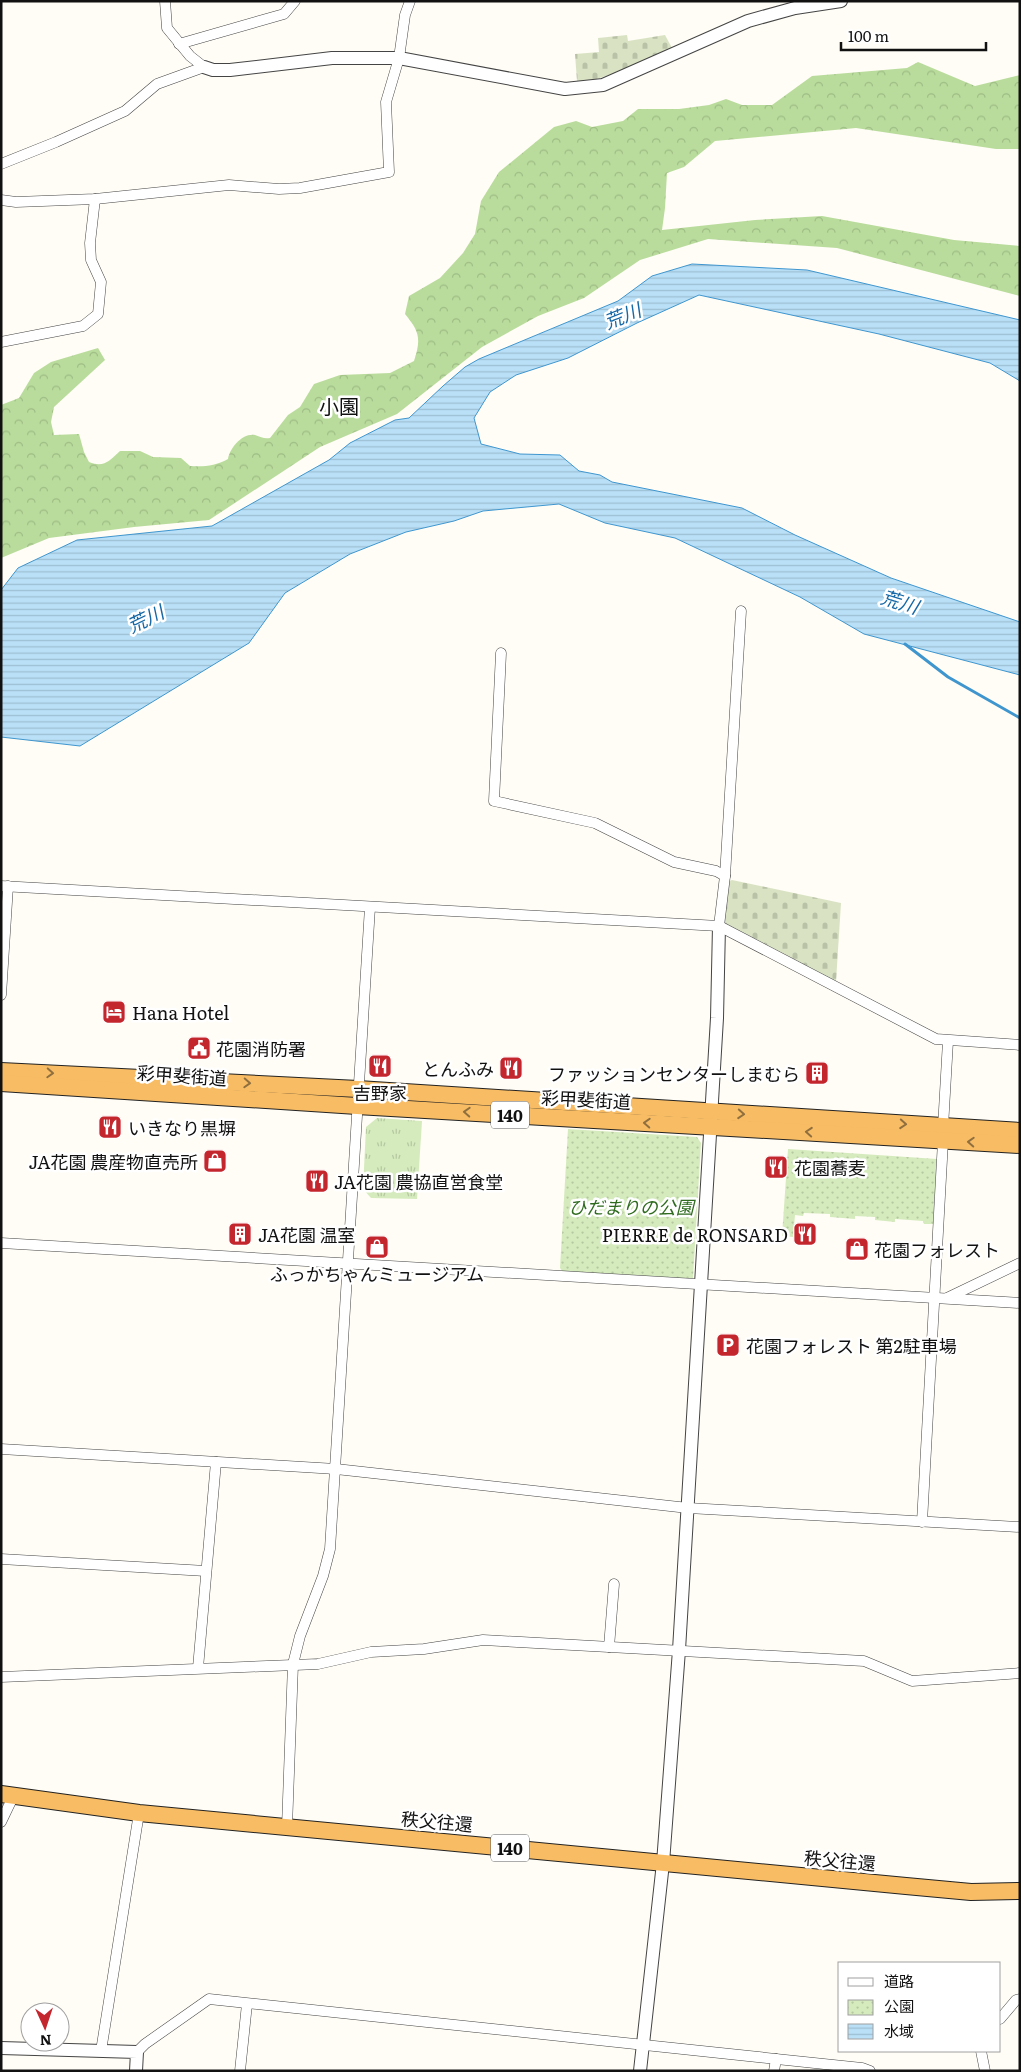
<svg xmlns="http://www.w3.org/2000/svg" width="1021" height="2072" font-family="Literata,'Noto Sans JP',serif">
<defs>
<pattern id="grass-tufts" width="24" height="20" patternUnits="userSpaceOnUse" patternTransform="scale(1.25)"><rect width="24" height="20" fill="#d5ebbd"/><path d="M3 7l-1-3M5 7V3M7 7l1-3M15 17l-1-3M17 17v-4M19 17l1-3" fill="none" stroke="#b6c8a1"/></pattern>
<pattern id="forest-crowns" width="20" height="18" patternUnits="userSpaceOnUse" patternTransform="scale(1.25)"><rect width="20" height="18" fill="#b9dc9c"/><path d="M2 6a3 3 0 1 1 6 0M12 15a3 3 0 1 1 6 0" fill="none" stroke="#9ebc85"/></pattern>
<pattern id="cemetery-stones" width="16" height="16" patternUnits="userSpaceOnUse" patternTransform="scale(1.25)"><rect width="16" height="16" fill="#d9e3c4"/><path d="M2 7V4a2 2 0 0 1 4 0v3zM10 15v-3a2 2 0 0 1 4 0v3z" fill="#b9c2a7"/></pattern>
<pattern id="park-dots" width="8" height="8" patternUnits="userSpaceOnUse" patternTransform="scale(1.25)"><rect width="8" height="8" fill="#d5ebbd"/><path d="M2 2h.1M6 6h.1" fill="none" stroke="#b6c8a1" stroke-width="1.8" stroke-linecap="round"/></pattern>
<pattern id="water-rules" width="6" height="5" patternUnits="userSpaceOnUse" patternTransform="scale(1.25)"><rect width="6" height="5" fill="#b9e0f7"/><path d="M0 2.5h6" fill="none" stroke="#9ebfd3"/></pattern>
</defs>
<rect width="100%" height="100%" fill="#fffdf5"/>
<path fill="url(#grass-tufts)" d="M377 1118 422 1121 417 1199 371 1198 363 1189 366 1127Z"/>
<path fill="url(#forest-crowns)" d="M918 62 975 86 1020 75V149H996L856 128 715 141 684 167 667 173 665 208 662 230 755 220 822 216 954 240 1020 246V296L837 248 708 239 640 260 584 298 538 316 482 347 397 414 320 447 209 520 134 527 49 538 1 558V405L19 398 34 373 51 362 98 348 105 360 54 407 51 422 54 435 79 434 84 452 89 462C104 468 109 461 120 451H140L153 457 181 458 190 466C204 467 215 466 228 459 230 448 242 433 255 435 261 437 264 439 270 438L288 415 300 407 314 384 340 375 390 373 414 361C421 339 420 332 405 314L409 296 440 278 463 253 475 234 481 201 499 172 554 127 576 121 592 127 623 121 638 109H679L709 105 726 99 742 105H772L812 76 907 68Z"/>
<g fill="url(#cemetery-stones)">
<path d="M627 35 628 41 665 35 672 48C655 55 591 87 577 81L575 54 599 52 598 38Z"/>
<path d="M732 880 841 903 836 982 729 926 724 922 729 881Z"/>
</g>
<g fill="url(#park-dots)">
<path d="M568 1129 697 1137 701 1143 693 1278 689 1280 563 1272 560 1268Z"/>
<path d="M788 1149 937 1159 933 1224H924L923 1221 895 1219V1222L875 1220V1217L855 1216V1219L830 1217V1214L804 1213 803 1216 795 1215 793 1237 782 1236Z"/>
</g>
<path fill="url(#water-rules)" stroke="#3f96cf" d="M692 264 807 270 1020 320V381L990 363 879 334 699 295 637 323 568 358 516 375 490 392 474 418 481 444 520 454 560 455 579 471 600 475 612 482 742 508 795 535 891 578 1020 622V675L864 634 800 597 675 538 605 523 559 504 483 511 454 521 406 532 350 554 285 593 249 643 80 746 1 737V590L18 568 77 540 212 526 329 460 350 443 395 420 409 418 443 386 465 367 479 359 618 301 652 276Z"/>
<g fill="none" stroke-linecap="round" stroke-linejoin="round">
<path stroke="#3f96cf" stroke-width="3" d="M905 644 948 677 1020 718"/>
<g stroke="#444" stroke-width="11">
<g id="minor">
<path d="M165 1 167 28 190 56 204 67"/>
<path d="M179 44 284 14 295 1"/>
<path d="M1 164 56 142 125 111 157 84 204 67"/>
<path d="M1 200 16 202 95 199 229 185 279 189 300 188 389 172 386 102 399 58 405 15 410 1"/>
<path d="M1 342 83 326 98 314 101 282 91 260 90 243 95 199"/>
<path d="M501 653 494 801 595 823 674 862 716 871 725 876"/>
<path d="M1 886 719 926 936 1039 1020 1045"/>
<path d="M719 926 725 876 741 611"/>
<path d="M1 995 8 886"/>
<path d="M943 1127 948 1041"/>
<path d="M1 1243 1020 1303"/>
<path d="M947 1298 1020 1263"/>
<path d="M1 1449 336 1469 688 1508 1020 1527"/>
<path d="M922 1522 943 1141"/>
<path d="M1 1559 206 1571"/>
<path d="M609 1647 614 1584"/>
<path d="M198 1668 216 1462"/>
<path d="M1 1677 318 1664 371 1652 424 1649 483 1640 864 1661 912 1681 1020 1673"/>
<path d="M1 1822 13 1797"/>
<path d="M287 1827 293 1664 300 1636 323 1576 330 1549 370 907"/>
<path d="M1000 2019 1016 2000 1020 1999"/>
<path d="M101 2051 139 1813"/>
<path d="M981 2051 985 2071"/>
<path d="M137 2052 145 2044 209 1999 862 2068 870 2071"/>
<path d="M240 2071 247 2004"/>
<path d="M774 2071 776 2059"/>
</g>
</g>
<g stroke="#444" stroke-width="14">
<g id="tertiary">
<path d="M204 67 213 70H230L332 58H399L565 89 603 85 748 21 795 8 841 1"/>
<path d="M1 2048 137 2052 136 2071"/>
<path d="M640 2071 663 1863 679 1650 717 1018 719 926"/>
</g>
</g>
<g stroke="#222" stroke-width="18">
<g id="trunk">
<path d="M1 1071 358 1089 1020 1131"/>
<path d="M1 1083 357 1106 1020 1145"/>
<path d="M1 1794 139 1813 906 1886 971 1892 1020 1891"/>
</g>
</g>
<use href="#minor" stroke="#fff" stroke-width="10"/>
<use href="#tertiary" stroke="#fff" stroke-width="12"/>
<use href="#trunk" stroke="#f7bc64" stroke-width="16"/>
</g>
<defs><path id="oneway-chevron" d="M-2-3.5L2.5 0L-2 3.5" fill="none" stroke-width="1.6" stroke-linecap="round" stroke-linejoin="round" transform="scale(1.25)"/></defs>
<g stroke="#906f3f">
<use href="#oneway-chevron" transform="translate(50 1073) rotate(3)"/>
<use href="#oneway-chevron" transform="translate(247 1083) rotate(3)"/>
<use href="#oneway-chevron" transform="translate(467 1112) rotate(-177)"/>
<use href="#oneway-chevron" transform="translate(741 1114) rotate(4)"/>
<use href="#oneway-chevron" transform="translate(647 1123) rotate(-177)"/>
<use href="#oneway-chevron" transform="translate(903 1124) rotate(4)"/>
<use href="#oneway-chevron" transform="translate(809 1132) rotate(-176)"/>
<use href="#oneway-chevron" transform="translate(971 1142) rotate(-177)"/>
</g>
<defs>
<g id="hotel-square" transform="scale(1.25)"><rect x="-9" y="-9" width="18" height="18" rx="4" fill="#c4262e" stroke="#fff"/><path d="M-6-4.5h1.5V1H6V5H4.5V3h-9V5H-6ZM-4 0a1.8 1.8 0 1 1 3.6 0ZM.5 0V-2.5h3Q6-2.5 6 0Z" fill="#fff"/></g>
<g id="civic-square" transform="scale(1.25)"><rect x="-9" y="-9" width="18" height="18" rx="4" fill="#c4262e" stroke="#fff"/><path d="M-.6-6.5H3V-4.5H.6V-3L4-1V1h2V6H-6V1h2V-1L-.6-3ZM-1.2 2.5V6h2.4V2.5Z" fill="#fff"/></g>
<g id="restaurant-square" transform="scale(1.25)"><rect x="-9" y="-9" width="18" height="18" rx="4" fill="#c4262e" stroke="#fff"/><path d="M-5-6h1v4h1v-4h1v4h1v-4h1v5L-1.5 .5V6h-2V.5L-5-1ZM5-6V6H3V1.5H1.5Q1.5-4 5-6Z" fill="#fff"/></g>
<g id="building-square" transform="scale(1.25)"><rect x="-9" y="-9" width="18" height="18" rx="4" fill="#c4262e" stroke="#fff"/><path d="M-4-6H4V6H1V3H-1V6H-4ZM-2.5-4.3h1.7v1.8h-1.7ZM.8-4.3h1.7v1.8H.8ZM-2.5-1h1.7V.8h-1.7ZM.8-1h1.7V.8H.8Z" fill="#fff"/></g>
<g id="shop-square" transform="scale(1.25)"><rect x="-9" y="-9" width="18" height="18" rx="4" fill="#c4262e" stroke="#fff"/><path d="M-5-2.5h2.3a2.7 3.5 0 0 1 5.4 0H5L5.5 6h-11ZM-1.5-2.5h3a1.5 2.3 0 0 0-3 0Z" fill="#fff"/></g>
<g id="parking-square" transform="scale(1.25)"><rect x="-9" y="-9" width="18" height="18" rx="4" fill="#c4262e" stroke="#fff"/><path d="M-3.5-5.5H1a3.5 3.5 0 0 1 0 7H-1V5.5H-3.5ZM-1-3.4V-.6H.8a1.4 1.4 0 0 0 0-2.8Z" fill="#fff"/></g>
</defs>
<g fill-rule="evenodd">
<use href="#hotel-square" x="114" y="1012"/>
<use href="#civic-square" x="199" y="1048"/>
<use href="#restaurant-square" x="380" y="1066"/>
<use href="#restaurant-square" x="511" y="1068"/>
<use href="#building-square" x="817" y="1073"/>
<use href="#restaurant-square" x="110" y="1127"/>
<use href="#shop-square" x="215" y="1161"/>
<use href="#restaurant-square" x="776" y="1167"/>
<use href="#restaurant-square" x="317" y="1181"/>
<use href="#building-square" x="240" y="1234"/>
<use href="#restaurant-square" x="805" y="1234"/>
<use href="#shop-square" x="377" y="1247"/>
<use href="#shop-square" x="857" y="1249"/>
<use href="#parking-square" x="728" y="1345"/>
</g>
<g text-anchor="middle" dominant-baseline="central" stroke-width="5" stroke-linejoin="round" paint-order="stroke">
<g fill="#fff" stroke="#585858" stroke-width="1">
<rect x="491" y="1101.5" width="38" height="27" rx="4"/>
<rect x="491" y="1834.5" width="38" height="27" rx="4"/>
</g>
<g font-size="16" font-weight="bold" fill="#111">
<text x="510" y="1115">140</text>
<text x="510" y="1848">140</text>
</g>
<g font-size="18" fill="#111" stroke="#fff" text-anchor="start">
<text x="132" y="1012">Hana Hotel</text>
<text x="216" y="1048">花園消防署</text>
<text x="494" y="1068" text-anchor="end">とんふみ</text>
<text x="800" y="1073" text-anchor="end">ファッションセンターしまむら</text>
<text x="380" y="1092" text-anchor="middle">吉野家</text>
<text x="128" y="1127">いきなり黒塀</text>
<text x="198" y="1161" text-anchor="end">JA花園 農産物直売所</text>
<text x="794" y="1167">花園蕎麦</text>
<text x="334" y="1181">JA花園 農協直営食堂</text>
<text x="258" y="1234">JA花園 温室</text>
<text x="788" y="1234" text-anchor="end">PIERRE de RONSARD</text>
<text x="874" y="1249">花園フォレスト</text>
<text x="377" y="1273" text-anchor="middle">ふっかちゃんミュージアム</text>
<text x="746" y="1345">花園フォレスト 第2駐車場</text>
</g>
<g font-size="18" fill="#111" stroke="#fff">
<text transform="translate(182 1075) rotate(4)">彩甲斐街道</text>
<text transform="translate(586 1099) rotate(3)">彩甲斐街道</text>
<text transform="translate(437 1821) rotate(5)">秩父往還</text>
<text transform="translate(840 1860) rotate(5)">秩父往還</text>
</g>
<g font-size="18" font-style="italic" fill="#2f6b1f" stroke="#fff">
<text x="631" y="1206">ひだまりの公園</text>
</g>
<g font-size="19" font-style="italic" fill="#1768a6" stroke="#fff">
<text transform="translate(622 315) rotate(-22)">荒川</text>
<text transform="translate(900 601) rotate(17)">荒川</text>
<text transform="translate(145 618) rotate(-26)">荒川</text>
</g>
<g font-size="20" fill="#111" stroke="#fff">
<text x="339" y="405">小園</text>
</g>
</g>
<rect width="1021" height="2072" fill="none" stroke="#111111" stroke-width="5"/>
<rect x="838" y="1962" width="162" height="90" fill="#ffffff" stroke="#a0a0a0"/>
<rect x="848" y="1978" width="25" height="8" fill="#ffffff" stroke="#a0a0a0"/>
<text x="884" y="1987" font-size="15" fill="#111111">道路</text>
<rect x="848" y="2000" width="25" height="15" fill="url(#park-dots)" stroke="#a0a0a0"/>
<text x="884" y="2012" font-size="15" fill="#111111">公園</text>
<rect x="848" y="2024" width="25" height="15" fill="url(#water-rules)" stroke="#a0a0a0"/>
<text x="884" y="2037" font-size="15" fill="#111111">水域</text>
<g transform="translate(45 2027) rotate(177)"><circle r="24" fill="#ffffff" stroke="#a0a0a0"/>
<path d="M0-4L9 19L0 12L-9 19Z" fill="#c4262e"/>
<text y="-8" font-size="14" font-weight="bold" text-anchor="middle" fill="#111111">N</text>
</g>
<path d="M841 42v8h145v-8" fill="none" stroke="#111111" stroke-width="2.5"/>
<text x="848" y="42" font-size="15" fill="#111111" stroke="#ffffff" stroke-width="4" paint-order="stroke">100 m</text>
</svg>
